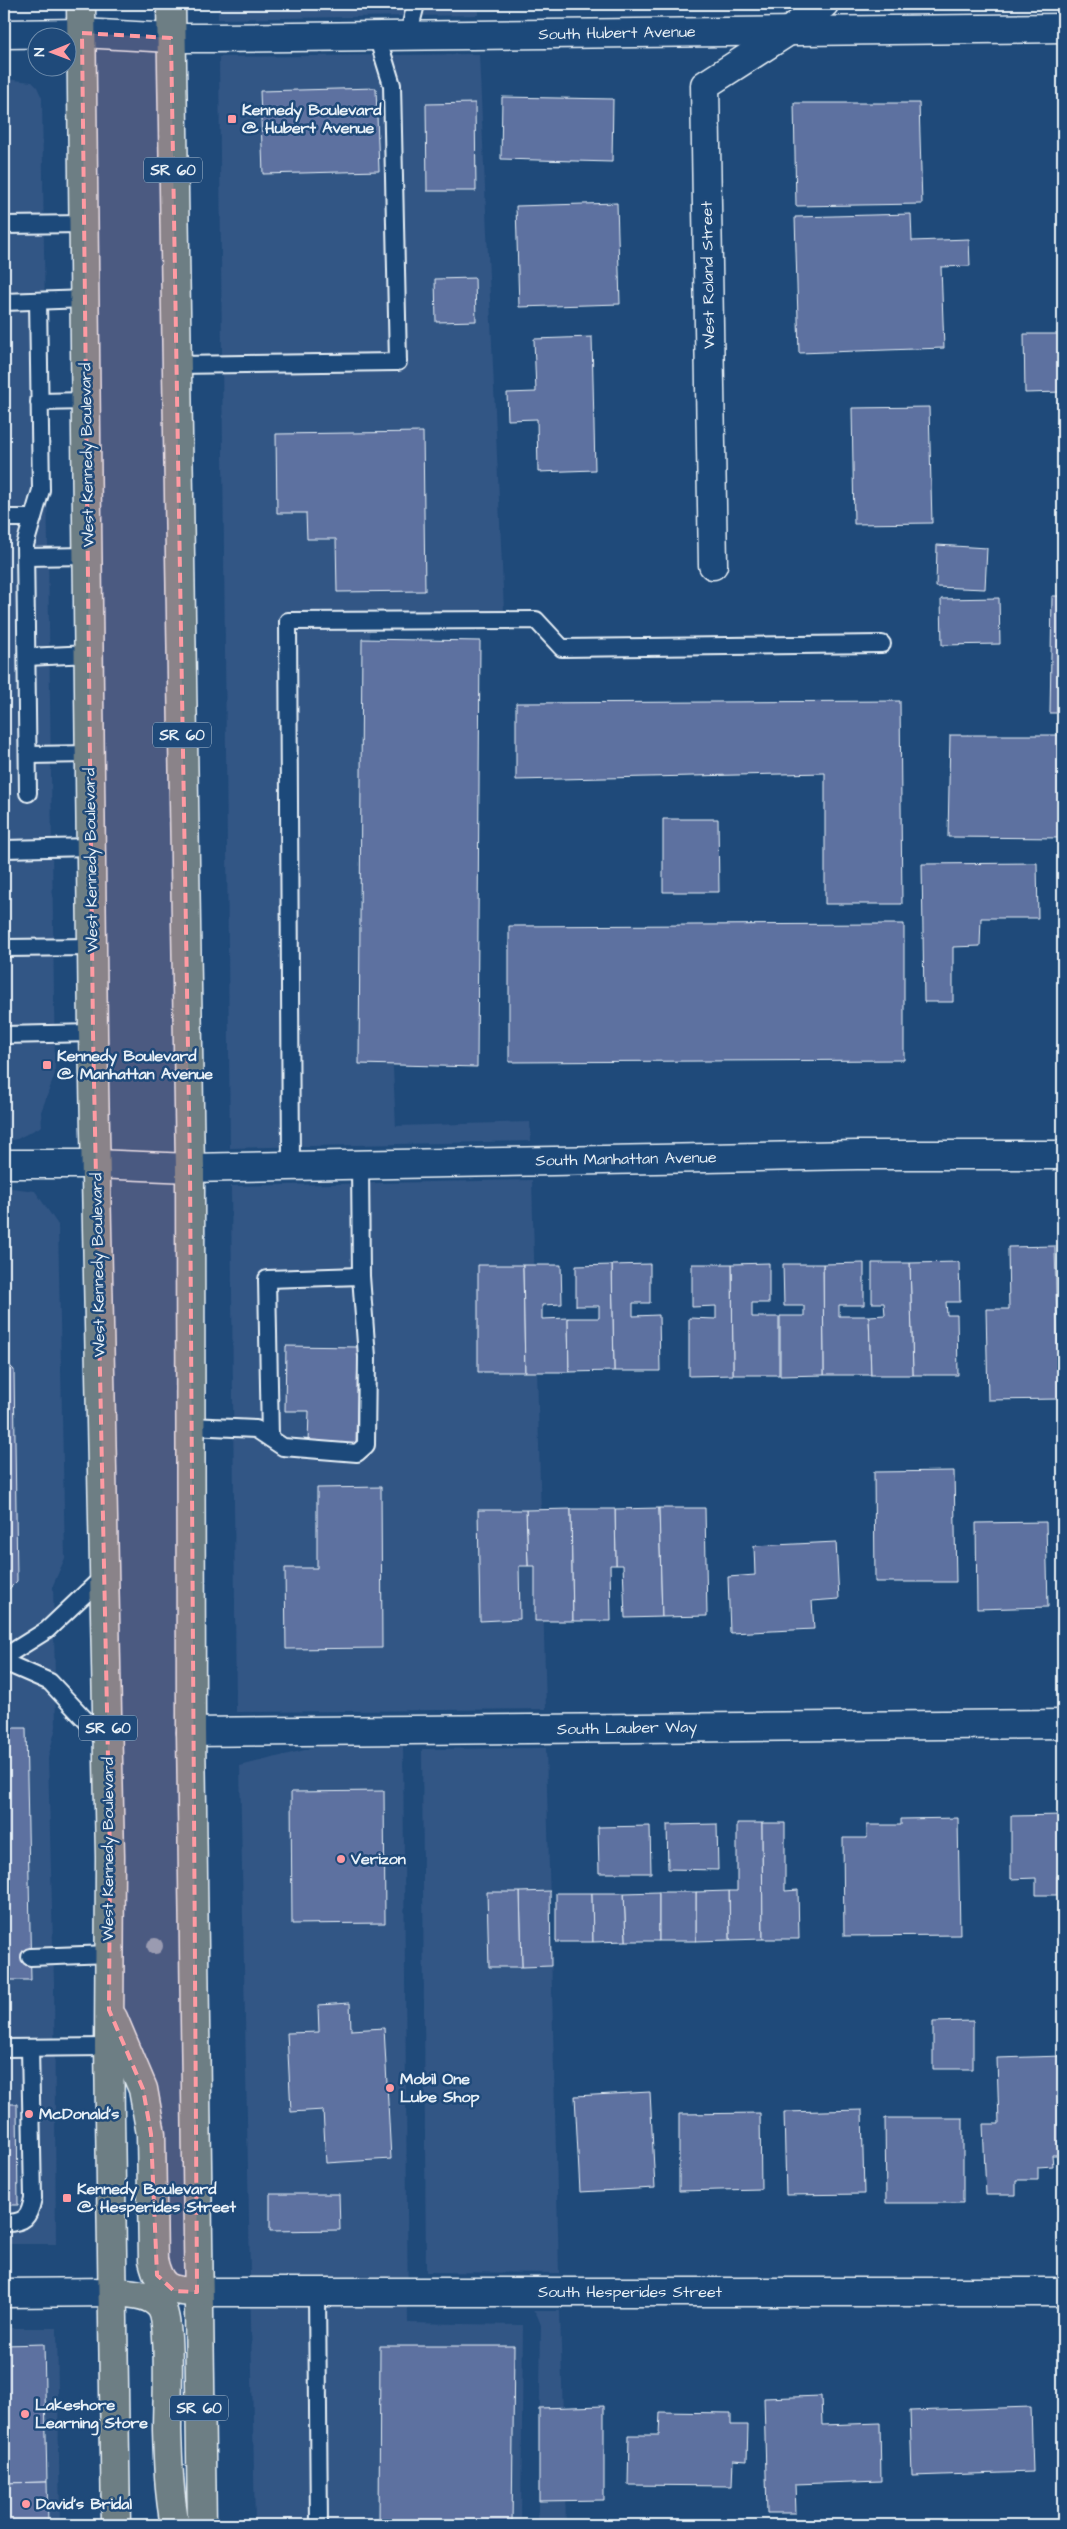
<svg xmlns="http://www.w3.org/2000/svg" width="1067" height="2529" font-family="'Architects Daughter',sans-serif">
<rect width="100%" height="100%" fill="#1f4a7a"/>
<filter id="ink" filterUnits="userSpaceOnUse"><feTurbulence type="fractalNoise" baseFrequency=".02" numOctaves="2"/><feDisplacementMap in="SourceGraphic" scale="10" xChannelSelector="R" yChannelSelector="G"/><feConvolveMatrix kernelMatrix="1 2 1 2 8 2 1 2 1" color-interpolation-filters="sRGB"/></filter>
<g filter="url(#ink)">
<g fill="#325685">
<path d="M218 4H478V15L218 19Z"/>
<path d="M479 54 504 611 369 615 396 1126 530 1122 531 1141 230 1148 219 57Z"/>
<path d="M4 79 32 82 37 87 42 98 55 1074 41 1112 42 1126 17 1139 4 1142Z"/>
<path d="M532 1180 546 1709 236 1712 231 1186Z"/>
<path d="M4 1187 35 1191 58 1225 65 1558 53 1585 56 1727 48 1758 54 1983 56 2244H4Z"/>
<path d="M403 1743 408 2323 523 2325 521 2525H255L240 1766 321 1746Z"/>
<path d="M546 1748 559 2273 426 2272 422 1749Z"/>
<path d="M533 2311H560L566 2525H538L541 2325 537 2315Z"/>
<path d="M4 2328H57L60 2525H4Z"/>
</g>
<g fill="#5d71a0" stroke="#e8f1f8">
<path d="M376 88 379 171 263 174 260 91Z"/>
<path d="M502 97 613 99 612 162 501 159Z"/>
<path d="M475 103 476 191H427L426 104Z"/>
<path d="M794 103H919L922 204 796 206Z"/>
<path d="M1062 114H1063V186Z"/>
<path d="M617 203 620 304 519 307 516 206Z"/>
<path d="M911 214 912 241 969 239 970 266 941 267 944 348 799 353 795 217Z"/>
<path d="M475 278 476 321 436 322 435 279Z"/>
<path d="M1024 334H1063V392L1025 393Z"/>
<path d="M592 337 595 470 538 472 537 419 508 420 507 393 536 392 534 339Z"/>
<path d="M929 407 932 523 854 524 852 408Z"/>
<path d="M423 432 425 591 337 592 336 539H307L306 513H277L276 434Z"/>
<path d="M937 545 987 548 985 589 936 587Z"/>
<path d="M1052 596H1063V713H1050Z"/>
<path d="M999 598 1000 644 942 645 941 599Z"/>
<path d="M362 639 480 641 477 1067 359 1064Z"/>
<path d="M900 701 902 904H825V773L516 780V703Z"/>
<path d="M950 735H1063V838L948 837Z"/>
<path d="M663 819H718L719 892H663Z"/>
<path d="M1037 863 1038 918H981L980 946 953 947V1002H924L922 864Z"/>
<path d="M876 924H904V1060L509 1062V926Z"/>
<path d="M1055 1246 1059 1399 988 1400 986 1309H1009L1008 1247Z"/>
<path d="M959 1262 960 1302H946L947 1315H957L958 1375H913L910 1263Z"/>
<path d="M769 1263V1303H752V1317H779V1375H733L732 1264Z"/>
<path d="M864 1263V1305H839V1316H869L871 1375H824L823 1264Z"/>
<path d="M872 1263H910L913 1375H871L869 1316 885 1315 884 1303H872Z"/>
<path d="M650 1264V1303H633V1316L659 1315 660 1371H614L612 1265Z"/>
<path d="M692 1264H732L733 1375 689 1376V1318L716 1319V1306L692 1307Z"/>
<path d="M783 1264H823L824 1375 780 1376V1316H804V1306H784Z"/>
<path d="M478 1265H523L525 1372H478Z"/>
<path d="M523 1265H561L562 1304 542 1305V1319L568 1318 569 1372H525Z"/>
<path d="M612 1265 614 1371 569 1372 568 1318H599V1306H576V1266Z"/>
<path d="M286 1346 358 1347 356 1444 308 1443 309 1411H285Z"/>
<path d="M4 1360 14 1370 17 1581 4 1594Z"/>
<path d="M954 1471 956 1582H875L874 1472Z"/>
<path d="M381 1487 382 1648 286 1649 285 1568H317V1488Z"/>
<path d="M659 1508 662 1617 625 1618 623 1565H616L615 1509Z"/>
<path d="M659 1508H705L707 1616 662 1617Z"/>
<path d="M571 1509 573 1621H535V1566H528L526 1510Z"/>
<path d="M571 1509H615L616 1565H610L611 1621H573Z"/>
<path d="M478 1510H526L528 1566H519L520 1619 480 1621Z"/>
<path d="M1046 1522 1048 1607 977 1609 976 1523Z"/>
<path d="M836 1542 839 1599 812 1601 814 1629 730 1633 728 1577 755 1575 754 1546Z"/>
<path d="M4 1728H26L31 1980H4Z"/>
<path d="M384 1791 385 1923 292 1924 291 1792Z"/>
<path d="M1063 1815V1876H1057V1895H1036V1878L1011 1879V1816Z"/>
<path d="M958 1818 960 1935 844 1936 843 1838H867V1825H901V1819Z"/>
<path d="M737 1823H762L763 1939 730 1940 729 1891H737Z"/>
<path d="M762 1823H785V1891L798 1890 799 1939H763Z"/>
<path d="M717 1824 718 1870 668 1869 667 1825Z"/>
<path d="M650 1826 651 1873H599L598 1827Z"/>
<path d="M550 1891 551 1966 522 1967 520 1892Z"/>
<path d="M729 1891 730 1940 696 1941V1892Z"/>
<path d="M487 1892H520L522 1967H489Z"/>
<path d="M659 1892V1941H626L624 1893Z"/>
<rect x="659" y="1892" width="37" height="49"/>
<path d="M556 1893H592L593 1942H556Z"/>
<path d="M592 1893H624L626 1941 593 1942Z"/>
<path d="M350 2003 351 2030 384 2028 391 2159 326 2163 323 2110 291 2112 287 2033 319 2032 318 2005Z"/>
<path d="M973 2021V2069H933V2022Z"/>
<path d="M1063 2056V2155H1052L1053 2166 1038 2167V2180H1016V2195H986L983 2124H999L997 2058Z"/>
<path d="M650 2092 655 2188 580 2192 575 2096Z"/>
<path d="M4 2104H17L18 2205H4Z"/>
<path d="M862 2110 864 2194 786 2195 784 2112Z"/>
<path d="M760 2113 761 2189 679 2191V2114Z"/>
<path d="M885 2118H963V2203H886Z"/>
<path d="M270 2194H339L340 2230 270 2231Z"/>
<path d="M44 2344 47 2482 4 2483V2345Z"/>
<path d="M380 2346H514L512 2525H379Z"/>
<path d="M821 2396 822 2425 880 2423 881 2481 795 2484 796 2513H767L764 2398Z"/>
<path d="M604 2406V2500L539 2501V2408Z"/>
<path d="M1031 2407 1033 2472 912 2476 910 2411Z"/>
<path d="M660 2412 731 2413V2425H748L747 2461 733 2460 732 2486 628 2485 629 2435H659Z"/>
<path d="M47 2482 48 2525H4V2483Z"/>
</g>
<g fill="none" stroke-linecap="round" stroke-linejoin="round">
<g stroke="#e8f1f8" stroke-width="20">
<g id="service">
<path d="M408 36 416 4"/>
<path d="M4 225 84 224"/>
<path d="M4 302 85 299"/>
<path d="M176 365 398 362 392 85 377 36"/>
<path d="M39 402 86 401"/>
<path d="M4 518H33"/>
<path d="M26 557 88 556"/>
<path d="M27 657 89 654"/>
<path d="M28 755 90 754"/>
<path d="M28 793 25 545 41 490 38 301"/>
<path d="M4 849 91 847"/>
<path d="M4 948 92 947"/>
<path d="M4 1035 93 1033"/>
<path d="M291 1166 288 621 536 620 562 648 882 644"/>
<path d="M190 1426 256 1429 283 1447 357 1453 366 1445 367 1357 361 1276 360 1164"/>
<path d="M270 1438 267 1279 361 1276"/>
<path d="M4 1657 47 1630 105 1575"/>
<path d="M4 1662 50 1682 108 1744"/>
<path d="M30 1957 109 1954"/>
<path d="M4 2048 109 2047"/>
<path d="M4 2223C25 2223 29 2218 33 2198L30 2048"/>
<path d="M317 2292 319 2525"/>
</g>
</g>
<g stroke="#e8f1f8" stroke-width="31">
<g id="minor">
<path d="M4 34 82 33 171 38H214L1063 28"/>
<path d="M713 565 705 85 789 31 824 4"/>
<path d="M4 1164H95L190 1168 857 1155H1063"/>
<path d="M191 1732 1063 1724"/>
<path d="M197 2292H1063"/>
<path d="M4 2293 113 2292"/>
</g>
</g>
<g stroke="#e8f1f8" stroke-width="31">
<g id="primary">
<path d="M81 4 93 1033 110 1857 109 2047 116 2525"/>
<path d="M171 4 190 1168 191 1732 202 2525"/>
<path d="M113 2018 143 2089 151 2134 153 2260C160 2289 169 2291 197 2292"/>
<path d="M113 2292C128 2293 153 2293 162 2309 171 2326 167 2406 167 2430 168 2462 169 2494 175 2525"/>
</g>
</g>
<use href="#service" stroke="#1f4a7a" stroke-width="16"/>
<use href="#minor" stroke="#1f4a7a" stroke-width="28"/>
<use href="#primary" stroke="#6d7e84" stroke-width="28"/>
</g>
<circle fill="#819cb6" cx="155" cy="1946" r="8"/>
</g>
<path fill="#ff9aa2" fill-opacity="0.2" stroke="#ff9aa2" stroke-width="4" stroke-dasharray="10 6" stroke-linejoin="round" d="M82 33 171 38 190 1168 197 2292 174 2291 157 2275 151 2134 143 2089 109 2010 110 1857 93 1033Z"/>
<g fill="#ff9aa2" stroke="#1f4a7a" stroke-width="2">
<rect x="227" y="114" width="10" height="10" rx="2.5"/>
<rect x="42" y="1060" width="10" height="10" rx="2.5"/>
<circle cx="341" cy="1859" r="5"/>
<circle cx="390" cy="2088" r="5"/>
<circle cx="29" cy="2114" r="5"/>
<rect x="62" y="2193" width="10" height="10" rx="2.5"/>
<circle cx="25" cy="2414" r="5"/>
<circle cx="26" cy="2504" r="5"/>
</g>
<g text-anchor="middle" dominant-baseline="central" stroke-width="5" stroke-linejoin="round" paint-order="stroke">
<g fill="#1f4a7a" stroke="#acbfd2" stroke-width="1">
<rect x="144" y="157.5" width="58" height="25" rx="4"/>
<rect x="153" y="722.5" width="58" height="25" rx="4"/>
<rect x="79" y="1715.5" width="58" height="25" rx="4"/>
<rect x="170" y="2395.5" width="58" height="25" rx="4"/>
</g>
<g font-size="15" font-weight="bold" fill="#e8f1f8">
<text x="173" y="170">SR 60</text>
<text x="182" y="735">SR 60</text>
<text x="108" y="1728">SR 60</text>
<text x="199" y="2408">SR 60</text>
</g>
<g font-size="16" fill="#e8f1f8" stroke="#1f4a7a">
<text transform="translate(617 33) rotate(-1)">South Hubert Avenue</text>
<text transform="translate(708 275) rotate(-91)">West Roland Street</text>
<text transform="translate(87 455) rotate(-91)">West Kennedy Boulevard</text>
<text transform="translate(91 860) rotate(-91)">West Kennedy Boulevard</text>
<text transform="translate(626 1159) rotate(-1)">South Manhattan Avenue</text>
<text transform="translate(98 1265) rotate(-91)">West Kennedy Boulevard</text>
<text transform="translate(627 1728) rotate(-1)">South Lauber Way</text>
<text transform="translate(108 1849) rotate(-90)">West Kennedy Boulevard</text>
<text x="630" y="2292">South Hesperides Street</text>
</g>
<g font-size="16" font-weight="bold" fill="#e8f1f8" stroke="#1f4a7a" text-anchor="start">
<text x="242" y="110">Kennedy Boulevard<tspan x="242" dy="18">@ Hubert Avenue</tspan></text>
<text x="57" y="1056">Kennedy Boulevard<tspan x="57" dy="18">@ Manhattan Avenue</tspan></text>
<text x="351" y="1859">Verizon</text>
<text x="400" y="2079">Mobil One<tspan x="400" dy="18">Lube Shop</tspan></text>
<text x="39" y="2114">McDonald's</text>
<text x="77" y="2189">Kennedy Boulevard<tspan x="77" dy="18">@ Hesperides Street</tspan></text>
<text x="35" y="2405">Lakeshore<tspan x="35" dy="18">Learning Store</tspan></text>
<text x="36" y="2504">David's Bridal</text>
</g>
</g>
<rect width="1067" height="2529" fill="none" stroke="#1f4a7a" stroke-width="20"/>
<rect x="10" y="10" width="1047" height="2509" fill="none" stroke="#e8f1f8" stroke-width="2" filter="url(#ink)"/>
<g transform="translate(52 52) rotate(269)"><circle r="24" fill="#1f4a7a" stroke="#6f8dac"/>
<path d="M0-4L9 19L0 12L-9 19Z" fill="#ff9aa2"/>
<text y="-8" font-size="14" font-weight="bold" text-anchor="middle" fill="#e8f1f8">N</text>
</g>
</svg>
